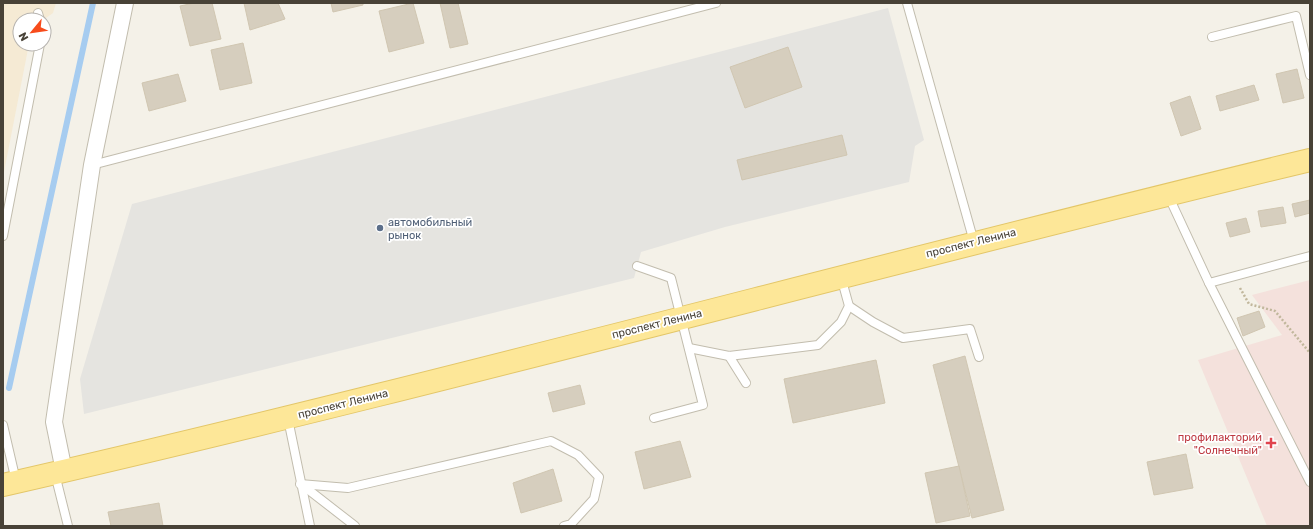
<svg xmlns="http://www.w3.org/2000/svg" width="1313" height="529" font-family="Rubik,sans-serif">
<rect width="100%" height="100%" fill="#f4f1e8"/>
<path fill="#f5ead4" d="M3 3H56L53 13 43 20H20V44H29L3 177Z"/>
<path fill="#f4e1dc" d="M1310 280V526H1267L1198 360 1282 335 1252 295Z"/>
<path fill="#e5e4e0" d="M888 8 924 140 915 146 909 182 725 227 641 252 634 278 84 414 80 379 132 204Z"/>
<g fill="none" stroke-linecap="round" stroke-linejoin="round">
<path stroke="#a6ccf0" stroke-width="6" d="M9 388 93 3"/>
</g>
<g fill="#d6cebe" stroke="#d0c6b1">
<path d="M194 3H212L221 39 190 46 180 6Z"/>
<path d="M244 3H278L285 19 250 30Z"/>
<path d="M331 3H363V5L333 12Z"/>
<path d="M413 3 424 43 389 52 379 11Z"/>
<path d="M440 3H458L468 44 450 48Z"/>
<path d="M243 43 252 83 220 90 211 50Z"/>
<path d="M788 47 802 87 745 108 730 67Z"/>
<path d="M1297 69 1304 98 1283 103 1276 74Z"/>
<path d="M178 74 186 101 149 111 142 83Z"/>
<path d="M1254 85 1259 100 1220 111 1216 96Z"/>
<path d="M1190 96 1201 129 1181 136 1170 103Z"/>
<path d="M842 135 847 155 742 180 737 160Z"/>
<path d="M1310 200V213L1295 217 1292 204Z"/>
<path d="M1283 207 1286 223 1261 227 1258 211Z"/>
<path d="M1246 218 1250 232 1230 237 1226 223Z"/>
<path d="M1259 311 1265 327 1243 336 1237 318Z"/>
<path d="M965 356 1004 510 972 518 933 365Z"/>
<path d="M876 360 885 403 793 423 784 379Z"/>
<path d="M580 385 585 404 553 412 548 393Z"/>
<path d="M680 441 691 477 644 489 635 452Z"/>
<path d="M1186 454 1193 488 1154 495 1147 462Z"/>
<path d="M959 466 970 516 936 523 925 473Z"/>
<path d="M553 469 562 501 521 513 513 483Z"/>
<path d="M159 503 163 526H111L108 512Z"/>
</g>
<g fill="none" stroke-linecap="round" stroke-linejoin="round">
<g stroke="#c2bdae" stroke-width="10">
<g id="lane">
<path d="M907 3 974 242"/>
<path d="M38 13 40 20"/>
<path d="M1212 37 1296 16 1310 75"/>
<path d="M92 165 716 3"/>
<path d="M1168 195 1209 283 1310 256"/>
<path d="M3 236 40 44"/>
<path d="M637 266 671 278 703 405 654 418"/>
<path d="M1209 283 1310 482"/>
<path d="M849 306 873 322 903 338 970 329 979 357"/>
<path d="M689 348 729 356 818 345 841 322 849 306 841 277"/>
<path d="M729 356 746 383"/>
<path d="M288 419 310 526"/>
<path d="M3 425 16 481"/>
<path d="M55 474 68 526"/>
<path d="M300 484 348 488 551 441 578 455 599 477 594 499 571 524 564 526"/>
<path d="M301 484 355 526"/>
</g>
</g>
<g stroke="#c2bdae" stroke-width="18">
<path id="street" d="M64 471 54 422 92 165 125 3"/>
</g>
<g stroke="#e3c668" stroke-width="24">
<path id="primary" d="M3 485C441 385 874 265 1310 160"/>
</g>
<path stroke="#c1b79c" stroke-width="2.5" stroke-dasharray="2 2" stroke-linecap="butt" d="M1240 288 1249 304 1275 311 1310 353"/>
<use href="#lane" stroke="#fff" stroke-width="8"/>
<use href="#street" stroke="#fff" stroke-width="16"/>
<use href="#primary" stroke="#fde798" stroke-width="22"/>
</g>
<circle fill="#5c6f8a" stroke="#fff" stroke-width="1.5" cx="380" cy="228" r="4"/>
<path fill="#e0444e" stroke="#fff" stroke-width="1.5" d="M1269 437h4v4h4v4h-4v4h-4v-4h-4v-4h4z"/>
<g text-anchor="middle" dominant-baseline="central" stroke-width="3.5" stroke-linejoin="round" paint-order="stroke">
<g font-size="11" fill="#4e5e75" stroke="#fff" text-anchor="start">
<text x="388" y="222">автомобильный<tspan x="388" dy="13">рынок</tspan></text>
</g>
<g font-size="11" fill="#484237" stroke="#fff">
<text transform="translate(971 243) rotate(-14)">проспект Ленина</text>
<text transform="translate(657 324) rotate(-14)">проспект Ленина</text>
<text transform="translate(343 404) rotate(-14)">проспект Ленина</text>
</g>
<g font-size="11" fill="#be3a42" stroke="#fff" text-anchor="end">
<text x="1262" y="437">профилакторий<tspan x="1262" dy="13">"Солнечный"</tspan></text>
</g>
</g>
<rect width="1313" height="529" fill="none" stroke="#484237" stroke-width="8"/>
<g transform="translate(32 32) rotate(241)"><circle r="19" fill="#ffffff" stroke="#b6b3af"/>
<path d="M0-3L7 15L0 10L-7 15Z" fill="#f74c1c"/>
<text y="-6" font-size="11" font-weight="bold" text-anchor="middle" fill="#484237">N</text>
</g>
</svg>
